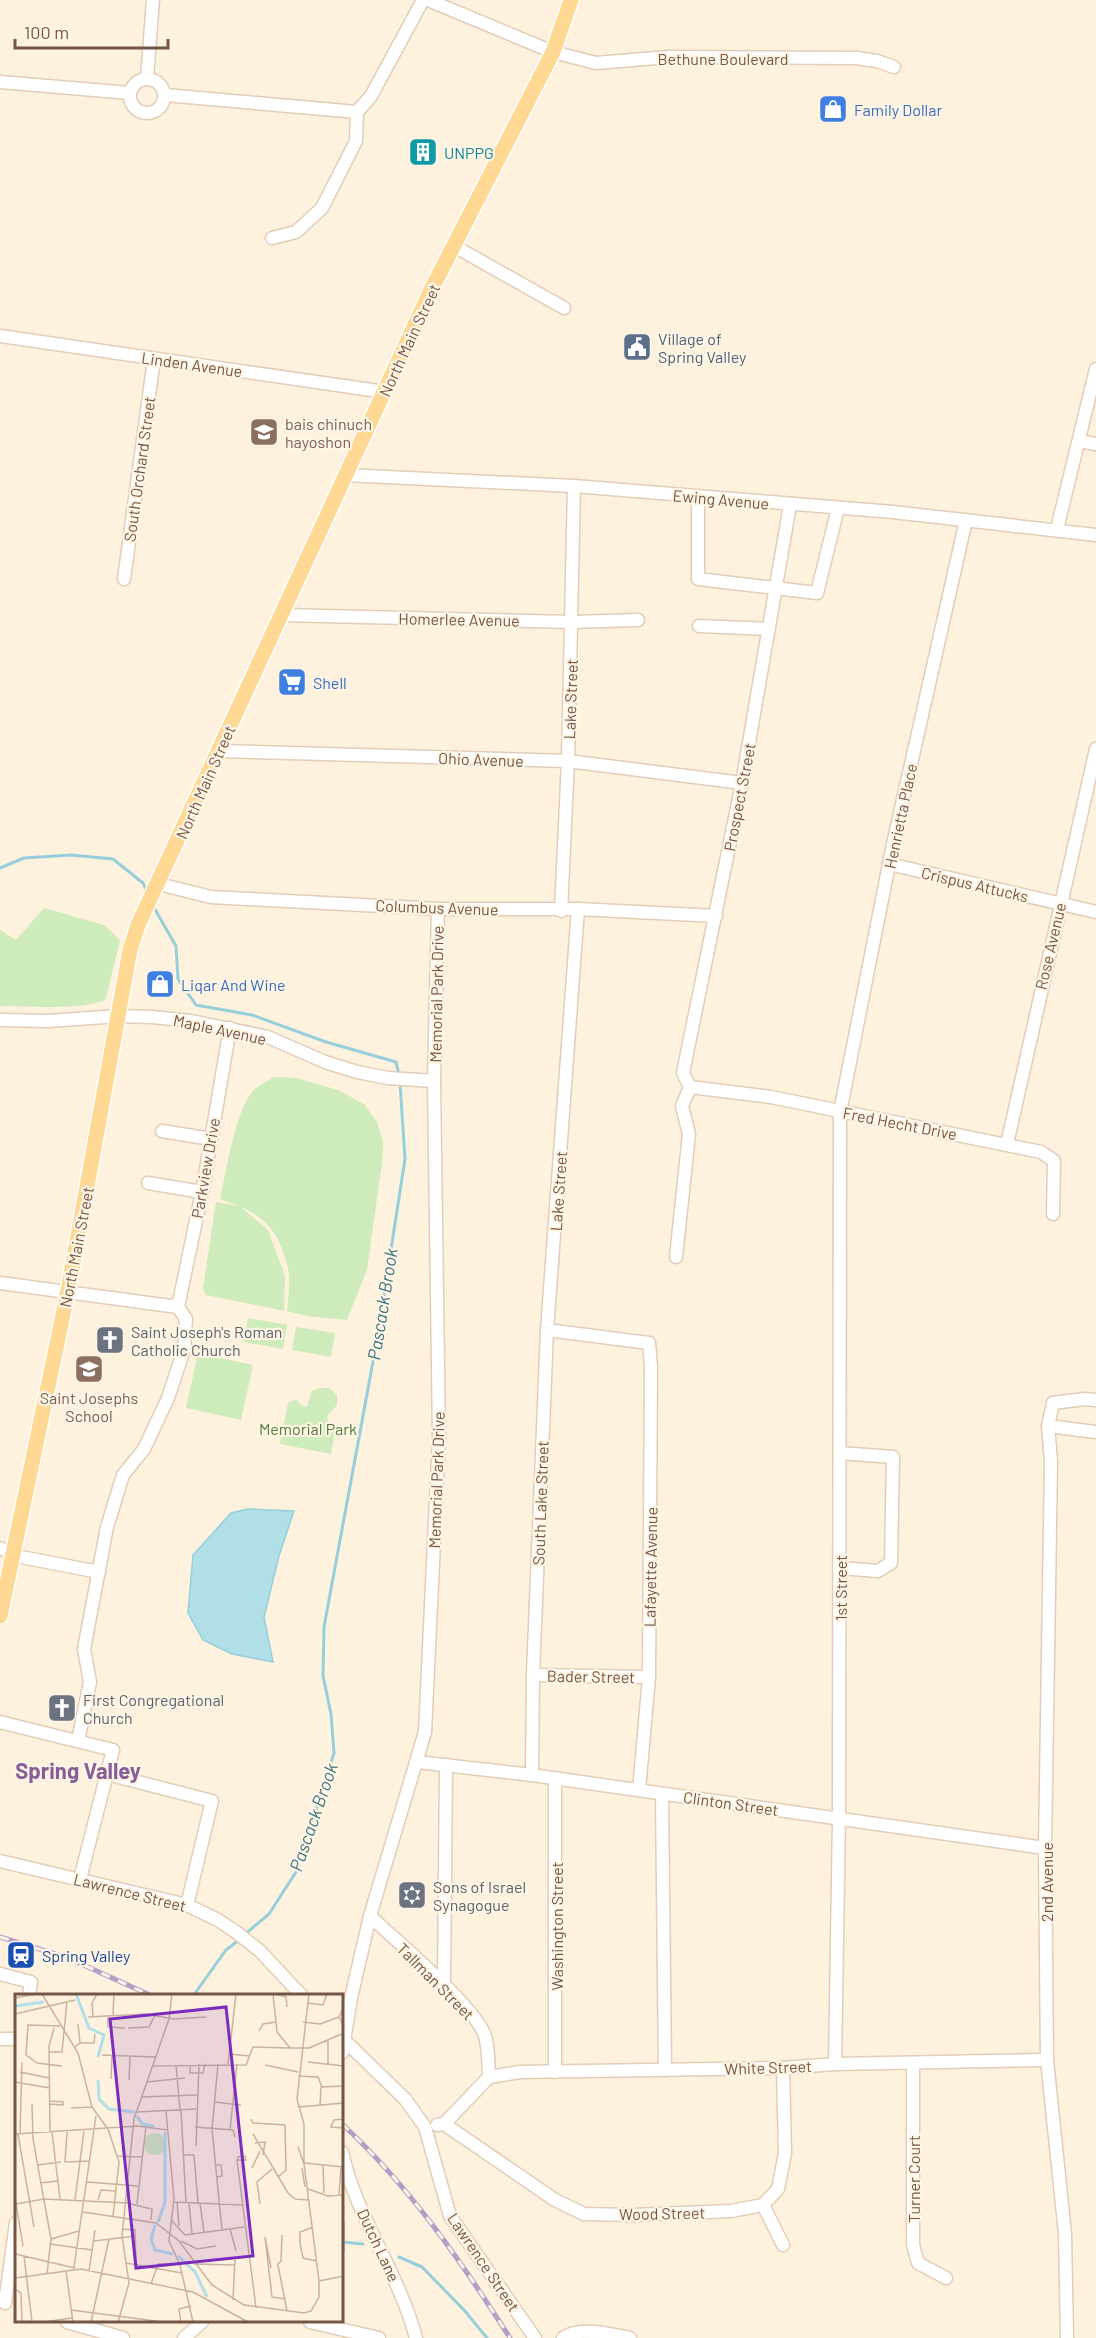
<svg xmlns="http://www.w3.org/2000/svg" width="1096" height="2338" font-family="Barlow,sans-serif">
<rect width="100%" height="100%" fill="#fef1dd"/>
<g fill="#ceecbb">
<path d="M44 908 104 925 120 940 106 999C85 1011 25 1006 0 1006V930L16 940Z"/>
<path d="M274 1077 297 1078 338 1090 364 1104 377 1122 383 1142 382 1163 367 1270 347 1320 307 1316 287 1311C288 1298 291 1281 288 1268 281 1239 269 1218 241 1207L268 1230 285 1276 284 1311 206 1295 203 1289 216 1202 238 1206 220 1199C226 1173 236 1107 254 1090 259 1085 267 1081 274 1077Z"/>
<path d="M248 1318 287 1325 283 1349 244 1342Z"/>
<path d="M296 1327 335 1333 331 1357 292 1350Z"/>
<path d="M198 1353 253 1365 241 1420 186 1408Z"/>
<path d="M319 1388H329L337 1395V1405L327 1416 329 1424 336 1426 331 1454 280 1444 288 1403 296 1399 303 1407 307 1406 312 1391Z"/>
</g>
<path fill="#b1dfe8" stroke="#96cfdb" stroke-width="1.5" d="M248 1509 294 1511 279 1556 264 1617 273 1662 232 1654 203 1640 188 1613 193 1555 231 1513Z"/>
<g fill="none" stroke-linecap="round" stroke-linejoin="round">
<g stroke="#96cfdb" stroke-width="3">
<path d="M0 868 24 858 71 855 113 859 143 883 147 892"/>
<path d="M153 906 176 946 178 979 196 1005 252 1015 326 1042 396 1062 399 1075"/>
<path d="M244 1935 269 1914 296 1872 334 1753 331 1714 323 1676 324 1627 377 1340 405 1159 400 1082"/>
<path d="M193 1996 226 1950 239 1940"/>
<path d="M342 2242 363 2244"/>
<path d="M399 2257 422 2267 464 2310 487 2338"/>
</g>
<g stroke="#e2cdb9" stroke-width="15">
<g id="minor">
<path d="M428 0 553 52 596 63 668 57 856 58 877 61 894 67"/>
<path d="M147 78 153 0"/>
<circle cx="147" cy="96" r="17"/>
<path d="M0 82 130 93"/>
<path d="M165 95 357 112 371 96 423 0"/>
<path d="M272 238 296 232 322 208 356 141 357 112"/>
<path d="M454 246 564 308"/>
<path d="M0 336 385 392"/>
<path d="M1079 441 1096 444"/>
<path d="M346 475 574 486 893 512 1096 535"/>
<path d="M698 497V579L817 593 838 508"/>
<path d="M1057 529 1096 369"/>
<path d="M124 579 154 359"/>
<path d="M281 615 572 622 638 620"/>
<path d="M699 626 769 629"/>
<path d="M219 751 568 761 742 783"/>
<path d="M889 864 1096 912"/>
<path d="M159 884 211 897 438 909H578L716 916"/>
<path d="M561 911 568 761 574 486"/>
<path d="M0 1020 48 1021 119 1016 152 1017 191 1021 268 1037 325 1062 357 1072 388 1078 434 1081"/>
<path d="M690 1087 683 1073 742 783 790 505"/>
<path d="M690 1087 771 1097 1041 1152 1054 1161 1053 1214"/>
<path d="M162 1131 211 1139"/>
<path d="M1007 1144 1096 749"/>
<path d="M148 1183 202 1192"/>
<path d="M676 1257 689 1134 682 1106 690 1087"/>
<path d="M0 1283 178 1307"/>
<path d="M178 1307 203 1187 230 1028"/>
<path d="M547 1330 649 1343 651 1367 649 1677 639 1790"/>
<path d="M1048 1426 1096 1432"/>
<path d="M0 1548 21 1557 99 1572"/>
<path d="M840 1568 878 1571 891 1563 893 1457 840 1453"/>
<path d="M533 1675 649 1677"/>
<path d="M0 1722 113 1750 80 1879"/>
<path d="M78 1741 90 1682 84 1649 107 1527 123 1475 144 1449 168 1398 184 1350 186 1319 178 1307"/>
<path d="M417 1762 532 1775 1045 1848"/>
<path d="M107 1774 212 1801 187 1905"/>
<path d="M532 1775 533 1675 547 1330 578 909"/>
<path d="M662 1794 665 2070"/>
<path d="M0 1861 187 1905 218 1920 236 1932 260 1951 302 1996"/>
<path d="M370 1916C395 1940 476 2007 485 2036 489 2049 488 2064 489 2077L444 2124 437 2125"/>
<path d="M0 1974 31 1982 29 1996"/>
<path d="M444 1985 446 1765"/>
<path d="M342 2038 405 2099 425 2127 450 2216 535 2338"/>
<path d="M0 2039H16"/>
<path d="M342 2053 351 1998 370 1916 425 1732 439 1437 434 1081 438 909"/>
<path d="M913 2063V2245L918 2263 946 2278"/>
<path d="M835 2064 839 1818 840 1112 893 844 966 520"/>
<path d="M555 2072V1779"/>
<path d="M489 2077 520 2072 783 2068 835 2064 1047 2060"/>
<path d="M444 2124 555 2200 584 2214 633 2215 731 2211 763 2205 778 2189 785 2153 783 2068"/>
<path d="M342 2152C356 2217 399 2273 416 2338"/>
<path d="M763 2205 783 2245"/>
<path d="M5 2303 16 2223"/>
<path d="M67 2322 123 2338"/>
<path d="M310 2322 379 2338"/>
<path d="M184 2338 202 2322"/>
<path d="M563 2338C578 2326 612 2334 630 2338"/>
<path d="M1067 2338 1065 2234 1047 2060 1045 1848 1051 1461 1048 1426 1053 1403 1084 1399 1096 1400"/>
</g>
</g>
<g stroke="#fff" stroke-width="18">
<path id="major" d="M0 1616 68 1291 130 950 138 925 432 288 553 52 571 0"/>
</g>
<use href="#minor" stroke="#fff" stroke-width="12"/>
<use href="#major" stroke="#ffd893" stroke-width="15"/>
<g stroke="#b49dc6" stroke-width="5">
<g id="rail">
<path d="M0 1937 68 1958 152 1996"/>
<path d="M342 2124C410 2187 461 2261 510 2338"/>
</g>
</g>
<use href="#rail" stroke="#fff5e5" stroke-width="3" stroke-dasharray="9" stroke-linecap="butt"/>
</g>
<defs>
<g id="shop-square" transform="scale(1.5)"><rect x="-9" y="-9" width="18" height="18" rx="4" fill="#3f7fe0" stroke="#fff5e5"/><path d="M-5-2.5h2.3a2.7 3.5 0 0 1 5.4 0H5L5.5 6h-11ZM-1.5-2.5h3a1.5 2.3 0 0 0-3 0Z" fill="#fff"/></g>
<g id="building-square" transform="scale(1.5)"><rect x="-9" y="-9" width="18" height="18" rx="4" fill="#0f9aa8" stroke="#fff5e5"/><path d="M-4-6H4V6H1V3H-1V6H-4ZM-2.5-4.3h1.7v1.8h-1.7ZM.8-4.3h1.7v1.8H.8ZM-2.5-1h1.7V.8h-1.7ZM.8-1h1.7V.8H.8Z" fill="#fff"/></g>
<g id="civic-square" transform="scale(1.5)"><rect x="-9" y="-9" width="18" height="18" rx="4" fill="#5c6f8a" stroke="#fff5e5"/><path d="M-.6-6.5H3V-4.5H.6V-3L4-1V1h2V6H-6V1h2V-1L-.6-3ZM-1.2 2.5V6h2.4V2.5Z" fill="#fff"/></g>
<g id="school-square" transform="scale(1.5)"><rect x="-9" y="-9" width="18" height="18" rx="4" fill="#8d6e63" stroke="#fff5e5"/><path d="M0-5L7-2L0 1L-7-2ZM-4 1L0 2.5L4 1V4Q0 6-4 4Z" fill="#fff"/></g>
<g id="supermarket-square" transform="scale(1.5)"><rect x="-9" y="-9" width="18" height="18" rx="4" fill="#3f7fe0" stroke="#fff5e5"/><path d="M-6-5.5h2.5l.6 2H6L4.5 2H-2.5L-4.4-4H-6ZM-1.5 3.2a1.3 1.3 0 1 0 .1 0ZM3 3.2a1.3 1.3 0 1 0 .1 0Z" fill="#fff"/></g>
<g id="church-square" transform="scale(1.5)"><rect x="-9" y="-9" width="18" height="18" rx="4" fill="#6b7280" stroke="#fff5e5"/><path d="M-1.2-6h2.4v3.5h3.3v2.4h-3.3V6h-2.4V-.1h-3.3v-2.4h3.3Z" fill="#fff"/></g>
<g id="synagogue-square" transform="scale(1.5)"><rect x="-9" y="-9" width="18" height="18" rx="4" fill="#6b7280" stroke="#fff5e5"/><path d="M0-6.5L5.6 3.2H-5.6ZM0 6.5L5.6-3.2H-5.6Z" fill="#fff"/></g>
<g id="station-square" transform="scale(1.5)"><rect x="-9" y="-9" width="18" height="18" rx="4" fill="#1a4fb4" stroke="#fff5e5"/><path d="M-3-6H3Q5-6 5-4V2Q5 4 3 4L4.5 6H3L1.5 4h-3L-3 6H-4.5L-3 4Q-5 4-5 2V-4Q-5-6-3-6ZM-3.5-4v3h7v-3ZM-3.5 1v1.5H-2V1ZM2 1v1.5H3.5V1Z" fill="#fff"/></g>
</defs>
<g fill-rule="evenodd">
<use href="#shop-square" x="833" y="109"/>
<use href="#building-square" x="423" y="152"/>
<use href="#civic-square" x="637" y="347"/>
<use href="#school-square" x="264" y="432"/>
<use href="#supermarket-square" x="292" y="682"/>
<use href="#shop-square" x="160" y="984"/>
<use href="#church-square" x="110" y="1340"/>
<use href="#school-square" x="89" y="1369"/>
<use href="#church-square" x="62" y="1708"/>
<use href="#synagogue-square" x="412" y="1895"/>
<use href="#station-square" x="21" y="1955"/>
</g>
<g text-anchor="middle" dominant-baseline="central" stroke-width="4.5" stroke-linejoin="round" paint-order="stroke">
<g font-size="16" fill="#755644" stroke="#fff5e5">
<text x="723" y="58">Bethune Boulevard</text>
<text transform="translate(409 340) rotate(-65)">North Main Street</text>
<text transform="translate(192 364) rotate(8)">Linden Avenue</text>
<text transform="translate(139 469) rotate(-82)">South Orchard Street</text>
<text transform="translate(721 499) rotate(5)">Ewing Avenue</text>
<text transform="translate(459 619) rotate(1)">Homerlee Avenue</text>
<text transform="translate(570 699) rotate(-88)">Lake Street</text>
<text transform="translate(481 759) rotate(2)">Ohio Avenue</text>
<text transform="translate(205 782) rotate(-66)">North Main Street</text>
<text transform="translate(739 797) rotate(-79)">Prospect Street</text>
<text transform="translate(900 816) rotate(-78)">Henrietta Place</text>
<text transform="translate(975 884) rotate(13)">Crispus Attucks</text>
<text transform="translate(437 907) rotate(2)">Columbus Avenue</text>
<text transform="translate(1050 946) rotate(-77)">Rose Avenue</text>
<text transform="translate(436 994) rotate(-89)">Memorial Park Drive</text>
<text transform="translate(220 1029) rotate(12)">Maple Avenue</text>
<text transform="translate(900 1123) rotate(11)">Fred Hecht Drive</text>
<text transform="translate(205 1168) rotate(-80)">Parkview Drive</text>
<text transform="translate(558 1191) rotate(-86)">Lake Street</text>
<text transform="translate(76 1247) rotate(-79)">North Main Street</text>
<text transform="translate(436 1480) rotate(-88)">Memorial Park Drive</text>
<text transform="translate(540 1503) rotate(-88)">South Lake Street</text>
<text transform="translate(650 1567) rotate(-89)">Lafayette Avenue</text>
<text transform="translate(840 1588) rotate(-90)">1st Street</text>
<text transform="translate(591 1676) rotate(1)">Bader Street</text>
<text transform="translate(731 1803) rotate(8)">Clinton Street</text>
<text transform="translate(1046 1882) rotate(-90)">2nd Avenue</text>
<text transform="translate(130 1892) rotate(14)">Lawrence Street</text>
<text transform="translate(556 1926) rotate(-90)">Washington Street</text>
<text transform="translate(436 1981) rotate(45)">Tallman Street</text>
<text transform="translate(768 2067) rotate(-2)">White Street</text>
<text transform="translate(913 2179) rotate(-90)">Turner Court</text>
<text transform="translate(662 2213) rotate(-1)">Wood Street</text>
<text transform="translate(379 2245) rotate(65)">Dutch Lane</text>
<text transform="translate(484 2262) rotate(56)">Lawrence Street</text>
</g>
<g font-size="16" fill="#366cbe" stroke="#fff5e5" text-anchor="start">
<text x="854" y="109">Family Dollar</text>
<text x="313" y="682">Shell</text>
<text x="181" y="984">Liqar And Wine</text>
</g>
<g font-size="16" fill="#0d838f" stroke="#fff5e5" text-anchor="start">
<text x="444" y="152">UNPPG</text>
</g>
<g font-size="16" fill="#4e5e75" stroke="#fff5e5" text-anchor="start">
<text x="658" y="338">Village of<tspan x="658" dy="18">Spring Valley</tspan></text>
</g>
<g font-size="16" fill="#785e54" stroke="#fff5e5" text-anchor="start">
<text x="285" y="423">bais chinuch<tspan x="285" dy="18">hayoshon</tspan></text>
<text x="89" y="1397" text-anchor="middle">Saint Josephs<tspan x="89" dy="18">School</tspan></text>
</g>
<g font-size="16" fill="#5b616d" stroke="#fff5e5" text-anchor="start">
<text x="131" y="1331">Saint Joseph's Roman<tspan x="131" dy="18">Catholic Church</tspan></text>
<text x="83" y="1699">First Congregational<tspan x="83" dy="18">Church</tspan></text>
<text x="433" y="1886">Sons of Israel<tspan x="433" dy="18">Synagogue</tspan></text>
</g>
<g font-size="16" fill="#4e7c3b" stroke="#fff5e5">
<text x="308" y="1428">Memorial Park</text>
</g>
<g font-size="16" fill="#164399" stroke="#fff5e5" text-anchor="start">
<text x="42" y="1955">Spring Valley</text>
</g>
<g font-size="18" font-style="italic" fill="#3a7783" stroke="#fff5e5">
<text transform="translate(382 1304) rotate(-81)">Pascack Brook</text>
<text transform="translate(313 1817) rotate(-71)">Pascack Brook</text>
</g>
<g font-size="22" font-weight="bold" fill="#865f99" stroke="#fff5e5">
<text x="78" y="1770">Spring Valley</text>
</g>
</g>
<g transform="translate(15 1994)">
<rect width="328" height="328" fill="#fef1dd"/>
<path d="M129 150a11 11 0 1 1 22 0a11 11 0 1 1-22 0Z" fill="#ceecbb"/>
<path fill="none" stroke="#b1dfe8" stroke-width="3" d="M61 0 74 34 89 41 83 63M0 12 29 8M83 86 84 105 94 115 120 118M122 122 127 130 139 132M143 228 150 208V138M140 231 136 245 140 256 158 260M163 262 180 278 192 303"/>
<path fill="none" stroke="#c7b3a0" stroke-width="1.5" d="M27 0 63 59 77 113 92 134M258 0 262 38 275 54H294L329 39M261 0 271 3 272 13M0 4 21 0M292 9 308 11 312 0M329 12 324 23 329 33M0 20 60 6M93 21V33L110 34M98 21 99 0M78 22 77 9 82 0M73 23 130 20 159 25 191 23M288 28 305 30 324 23M63 30 65 49M45 32 13 31 11 61 22 69 47 72M113 34 134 33 140 21M244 37 248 30 261 28M313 45V70M60 53 65 49H79L80 40M34 58H47L52 7M214 60 235 62M87 61 140 63M293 68 329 72M203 70 197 135 207 236M213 70 221 0M161 71 165 116M175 71V79H188L190 70M250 71 283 78M138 72 231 71 238 53 275 54M5 78 34 84M283 82 303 83 307 93M96 85 97 61M114 86 115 62M0 88 35 94M132 88 170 84M126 103 182 101M35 107 48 108V111L35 110M199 108 226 111M17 110 18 145 36 245 32 280M305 111 306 93 329 92M283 113 329 109M56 114 77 113M166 116 171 209M151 117 159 205 154 247 165 271 178 328M121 118 181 115M236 125 238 129 270 131 271 176 263 183M329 125 319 126 316 133 329 134M180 133 218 136 220 143M93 135 104 168 98 223M215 136 222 70M35 138 34 52 39 34M37 138 45 205M52 138 50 168 75 167M0 140 122 132 153 136M3 140 19 233M5 140 7 68M238 140 273 199 280 205 294 206M240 149 250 148 248 161M181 152 184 70M283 153 289 170M168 161H179L183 209M102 162 128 163M230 162 231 166H222L223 163ZM222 166 241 314M289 169 329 173M308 170 309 199M22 171 46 168M200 171H206L207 182 202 183M237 174 245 157M287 174 290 193M72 188 123 192M25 189 43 187M293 195 313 202 327 201M324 201 326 173M0 203 8 252M60 206 69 137M83 206 86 196 101 197M159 208 227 211M162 208 164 232M174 209 177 240M185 209 189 238M1 210 29 205 112 209 137 215 136 226M122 210 131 132M245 210 242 188 257 175M68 218 141 229 164 247 197 291 229 311 289 319 296 317 304 303V287L289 170V130L282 105 294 0M156 226 170 241M329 228V257M298 233 285 238V249L288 264 302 267M108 235 120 236 121 271M215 235 221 257M170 241 229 233M36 245 64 237M79 247 120 242M166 247 182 255 201 252M35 250 77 256M0 260 60 274M9 262 17 328M111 269 167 279M179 270 220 271M262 271 266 267 267 241M263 271 272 317M59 273 81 122M256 274 250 243 257 303 271 305M51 277 58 328M74 277 80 236M0 284 66 275 178 298 233 328M304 287 329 282M136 290 143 270H162M0 295 6 299 7 328M218 306 220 266M56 316 148 328M29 328 57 324M76 328 94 245M103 328 114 289 107 242 119 125 154 25 157 0M166 328 164 315 176 312"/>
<path fill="#7b2cbf" fill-opacity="0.15" stroke="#7b2cbf" stroke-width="3" d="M211 13 238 262 121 274 95 25Z"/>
<rect width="328" height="328" fill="none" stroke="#755644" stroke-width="3"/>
</g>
<path d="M15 39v9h153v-9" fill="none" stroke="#755644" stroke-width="3"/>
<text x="24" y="39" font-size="18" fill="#755644" stroke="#fff5e5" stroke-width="4.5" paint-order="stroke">100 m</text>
</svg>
